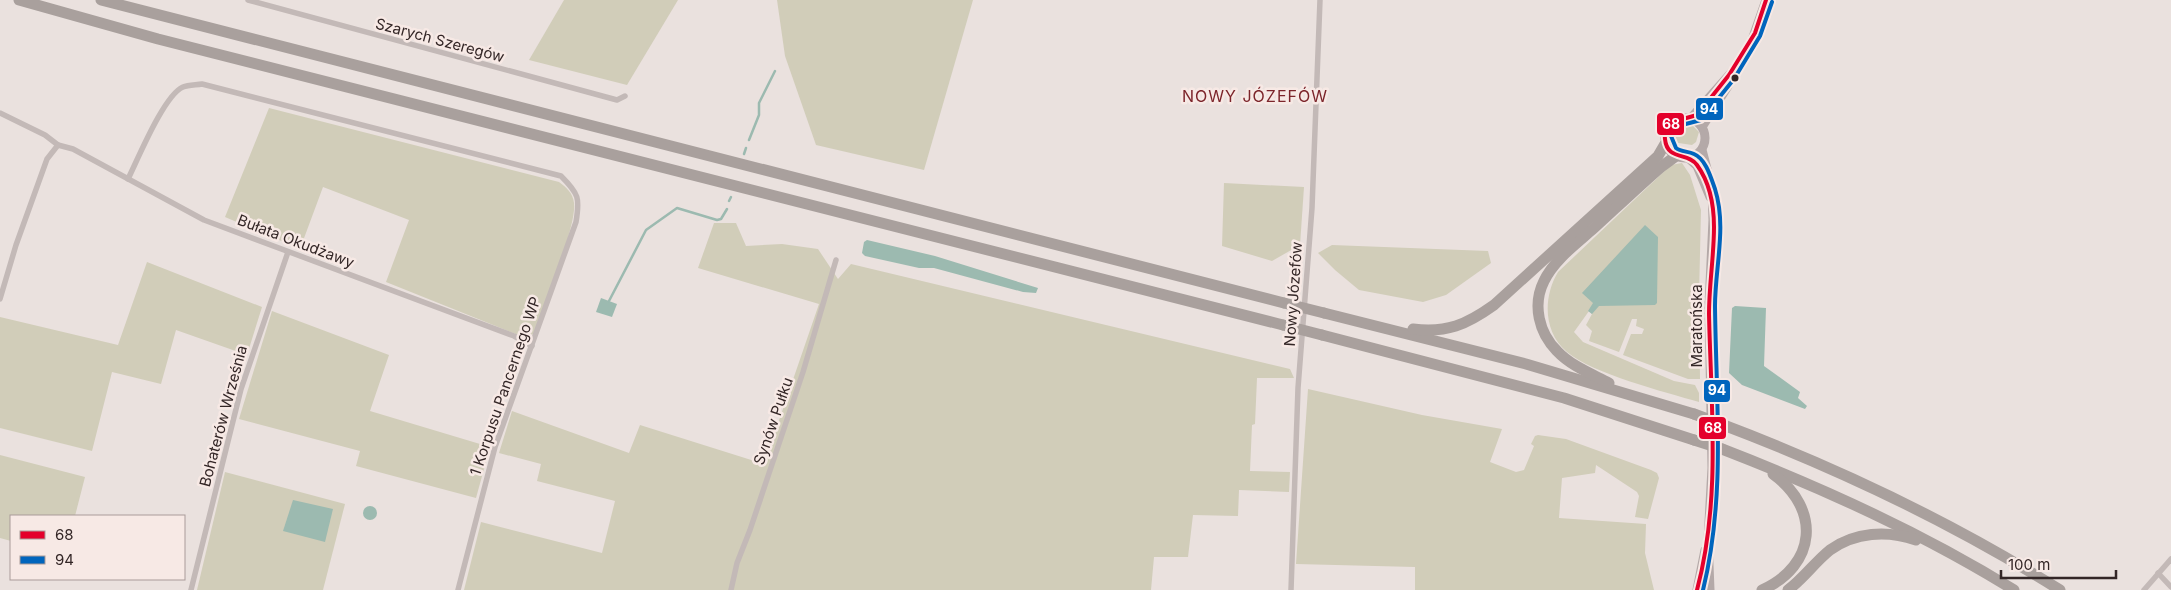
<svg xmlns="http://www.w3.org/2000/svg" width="2171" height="590" font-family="Inter,sans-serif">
<rect width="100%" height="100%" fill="#eae1de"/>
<g fill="#d1cdb9">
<path d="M564 0H678L627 85 529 60Z"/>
<path d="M777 0H973L924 170 816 145 785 56Z"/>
<path d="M269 108 559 182C566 187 573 193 574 203 577 226 543 307 534 334L523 337 386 282 409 220 323 187 300 249 225 217Z"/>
<path d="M1684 122 1690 123 1699 132 1696 142 1692 145 1672 142V131L1679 123Z"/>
<path d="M1682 163 1690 175 1701 210 1699 297 1700 379H1688L1623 355 1631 334H1642L1644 329 1636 326 1637 319H1632L1619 352 1589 341 1592 331 1586 325 1592 314 1589 311 1574 332 1583 342 1674 381 1695 385 1699 393V402C1665 392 1593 374 1567 352 1543 332 1543 297 1558 272L1671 165Z"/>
<path d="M1224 183 1304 187 1300 245 1272 261 1222 246Z"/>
<path d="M714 223H736L746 246 782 244 818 249 838 279 851 264 1290 369 1294 378H1257L1255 424 1252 425 1250 471 1290 472 1289 492 1239 490 1238 516 1193 515 1188 557H1154L1151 590H464L481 522 602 553 615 501 537 481 541 464 499 453 512 411 629 453 640 425 764 464 819 304 698 268Z"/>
<path d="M1332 245 1488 251 1491 263 1446 295 1423 302 1359 290 1335 270 1318 253Z"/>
<path d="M147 262 262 307 247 355 176 330 161 384 112 372 92 451 0 428V317L118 345Z"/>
<path d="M272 311 389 355 370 411 490 447 476 498 356 466 360 451 239 419Z"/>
<path d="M1308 389 1422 415 1502 429 1490 462 1516 472 1524 470 1534 446 1531 444 1535 436 1538 435 1566 439 1651 470 1657 473 1659 478 1648 519 1635 517 1639 496 1637 492 1596 465 1595 473 1562 478 1559 518 1646 524 1645 553 1654 590H1415V567L1296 564Z"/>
<path d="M0 455 85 477 75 516H11V541L0 538Z"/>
<path d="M225 472 345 504 323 590H197Z"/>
</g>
<g fill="#9cbab0">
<path d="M1645 225 1658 237 1657 303 1655 305 1599 306 1592 314 1588 311 1593 303 1582 293Z"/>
<path d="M867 240 935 256 1038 288 1036 293 1023 292 934 268H919L865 256 862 253 864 242Z"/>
<path d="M601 298 617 304 612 317 596 312Z"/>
<path d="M1735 306 1766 308 1764 366 1800 392 1798 398 1807 406 1805 409 1742 385 1729 373 1732 308Z"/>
<path d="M293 500 333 509 325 542 283 531Z"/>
<circle cx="370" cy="513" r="7"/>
</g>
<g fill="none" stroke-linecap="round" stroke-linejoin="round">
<g stroke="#9cbab0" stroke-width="2.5">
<path d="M749 140 759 115V103L775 71"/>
<path d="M744 154 746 148"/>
<path d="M729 201 731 197"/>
<path d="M609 301 646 230 677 208 717 220 721 219 727 209"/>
</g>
<g stroke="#c3b9b7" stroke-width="5.5">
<path d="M248 0 617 100 625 96"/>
<path d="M0 113 45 135 58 145 73 149 204 220 514 336 532 346"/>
<path d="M128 179C138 159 164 95 183 87 188 85 196 85 202 84L561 176C579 194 580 198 576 222L495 447 458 590"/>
<path d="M0 299 16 245 47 159 58 145"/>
<path d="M2158 573 2171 587"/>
<path d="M191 590 241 389 288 252"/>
<path d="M731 590 737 563 750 530 803 372 836 260"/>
<path d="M1291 590 1298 388 1312 208 1320 0"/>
<path d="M2144 590 2171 559"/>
</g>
<g stroke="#b4a9a8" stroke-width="9">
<circle cx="1685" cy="138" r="20"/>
<path d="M1691 118 1738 65 1752 40 1766 0"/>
<path d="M1702 127 1728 86"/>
<path d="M1702 150 1712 188 1713 220 1709 305 1712 468 1708 540 1710 590"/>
<path d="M1688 158 1697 166 1710 197"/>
<path d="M1697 590 1705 550"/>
</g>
<g stroke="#a9a09d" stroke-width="11">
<path d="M19 0 158 39 1283 325"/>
<path d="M101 0 1284 303"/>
<path d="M1324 313 1526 364 1694 414"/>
<path d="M1413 329C1447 333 1466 325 1494 305L1658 156 1665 144"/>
<path d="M1322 335 1564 398 1694 440"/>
<path d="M1609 383C1592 374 1571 366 1557 351 1539 333 1532 305 1544 281 1554 260 1576 244 1593 229 1616 208 1638 187 1661 167L1676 156"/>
<path d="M1721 424C1840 469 1953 523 2060 590"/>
<path d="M1722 449C1823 488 1922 533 2014 590"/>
<path d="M1762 590C1817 565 1821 509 1773 474"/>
<path d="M1788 590C1803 579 1815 562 1830 550 1855 532 1887 530 1916 540"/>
</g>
<g stroke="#a9a09d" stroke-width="11">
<path d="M1284 303 1324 313"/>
<path d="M1283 325 1322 335"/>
<path d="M1694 414 1721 424"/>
<path d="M1694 440 1722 449"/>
</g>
<g stroke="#f7e9e5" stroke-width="8">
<path id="bus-1" d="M1697 590C1721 500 1711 406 1709 314 1709 285 1714 256 1714 227 1714 206 1710 183 1697 165 1688 152 1667 161 1665 139 1664 132 1668 127 1672 122L1697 115 1729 75 1755 33 1766 0"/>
</g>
<g stroke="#f7e9e5" stroke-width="8">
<path id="bus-2" d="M1703 590C1726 496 1716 401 1715 306 1715 267 1727 227 1715 189 1711 178 1706 159 1694 154 1688 151 1681 152 1676 148L1671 136 1678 126 1701 120 1734 79 1760 36 1772 2"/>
</g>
<use href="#bus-1" stroke="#e4002b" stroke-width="4"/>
<use href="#bus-2" stroke="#0065bd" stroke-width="4"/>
</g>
<circle fill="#332626" stroke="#f7e9e5" stroke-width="2" cx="1735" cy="78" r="4.5"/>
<g text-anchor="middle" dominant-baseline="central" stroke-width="5" stroke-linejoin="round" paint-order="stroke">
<g font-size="15" fill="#332626" stroke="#f7e9e5">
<text transform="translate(440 40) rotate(15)">Szarych Szeregów</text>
<text transform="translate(296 241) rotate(21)">Bułata Okudżawy</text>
<text transform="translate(1293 294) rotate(-86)">Nowy Józefów</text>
<text transform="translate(1696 326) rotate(-90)">Maratońska</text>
<text transform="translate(505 386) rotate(-71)">1 Korpusu Pancernego WP</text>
<text transform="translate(223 416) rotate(-75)">Bohaterów Września</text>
<text transform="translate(773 421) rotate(-71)">Synów Pułku</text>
</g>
<g font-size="16" letter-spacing="1" fill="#7c252b" stroke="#f7e9e5">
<text x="1255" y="96">NOWY JÓZEFÓW</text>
</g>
</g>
<g stroke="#f7e9e5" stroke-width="2">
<rect x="1695" y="97" width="29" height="24" rx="5" fill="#0065bd"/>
<rect x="1656" y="112" width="29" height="24" rx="5" fill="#e4002b"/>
<rect x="1703" y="379" width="28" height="24" rx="5" fill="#0065bd"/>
<rect x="1698" y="416" width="29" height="24" rx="5" fill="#e4002b"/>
</g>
<g font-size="14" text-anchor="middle" font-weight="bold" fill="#fff">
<text x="1709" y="114">94</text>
<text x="1671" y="129">68</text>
<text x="1717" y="395">94</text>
<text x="1713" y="433">68</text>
</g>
<rect x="10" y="515" width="175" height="65" fill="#f7e9e5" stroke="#a99b99"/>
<rect x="20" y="531" width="25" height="8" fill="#e4002b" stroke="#a99b99"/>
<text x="55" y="540" font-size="15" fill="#332626">68</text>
<rect x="20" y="556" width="25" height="8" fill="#0065bd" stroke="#a99b99"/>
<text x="55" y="565" font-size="15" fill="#332626">94</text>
<path d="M2001 570v8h115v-8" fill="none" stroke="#332626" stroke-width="2.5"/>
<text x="2008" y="570" font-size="15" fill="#332626" stroke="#f7e9e5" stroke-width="4" paint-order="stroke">100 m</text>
</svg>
